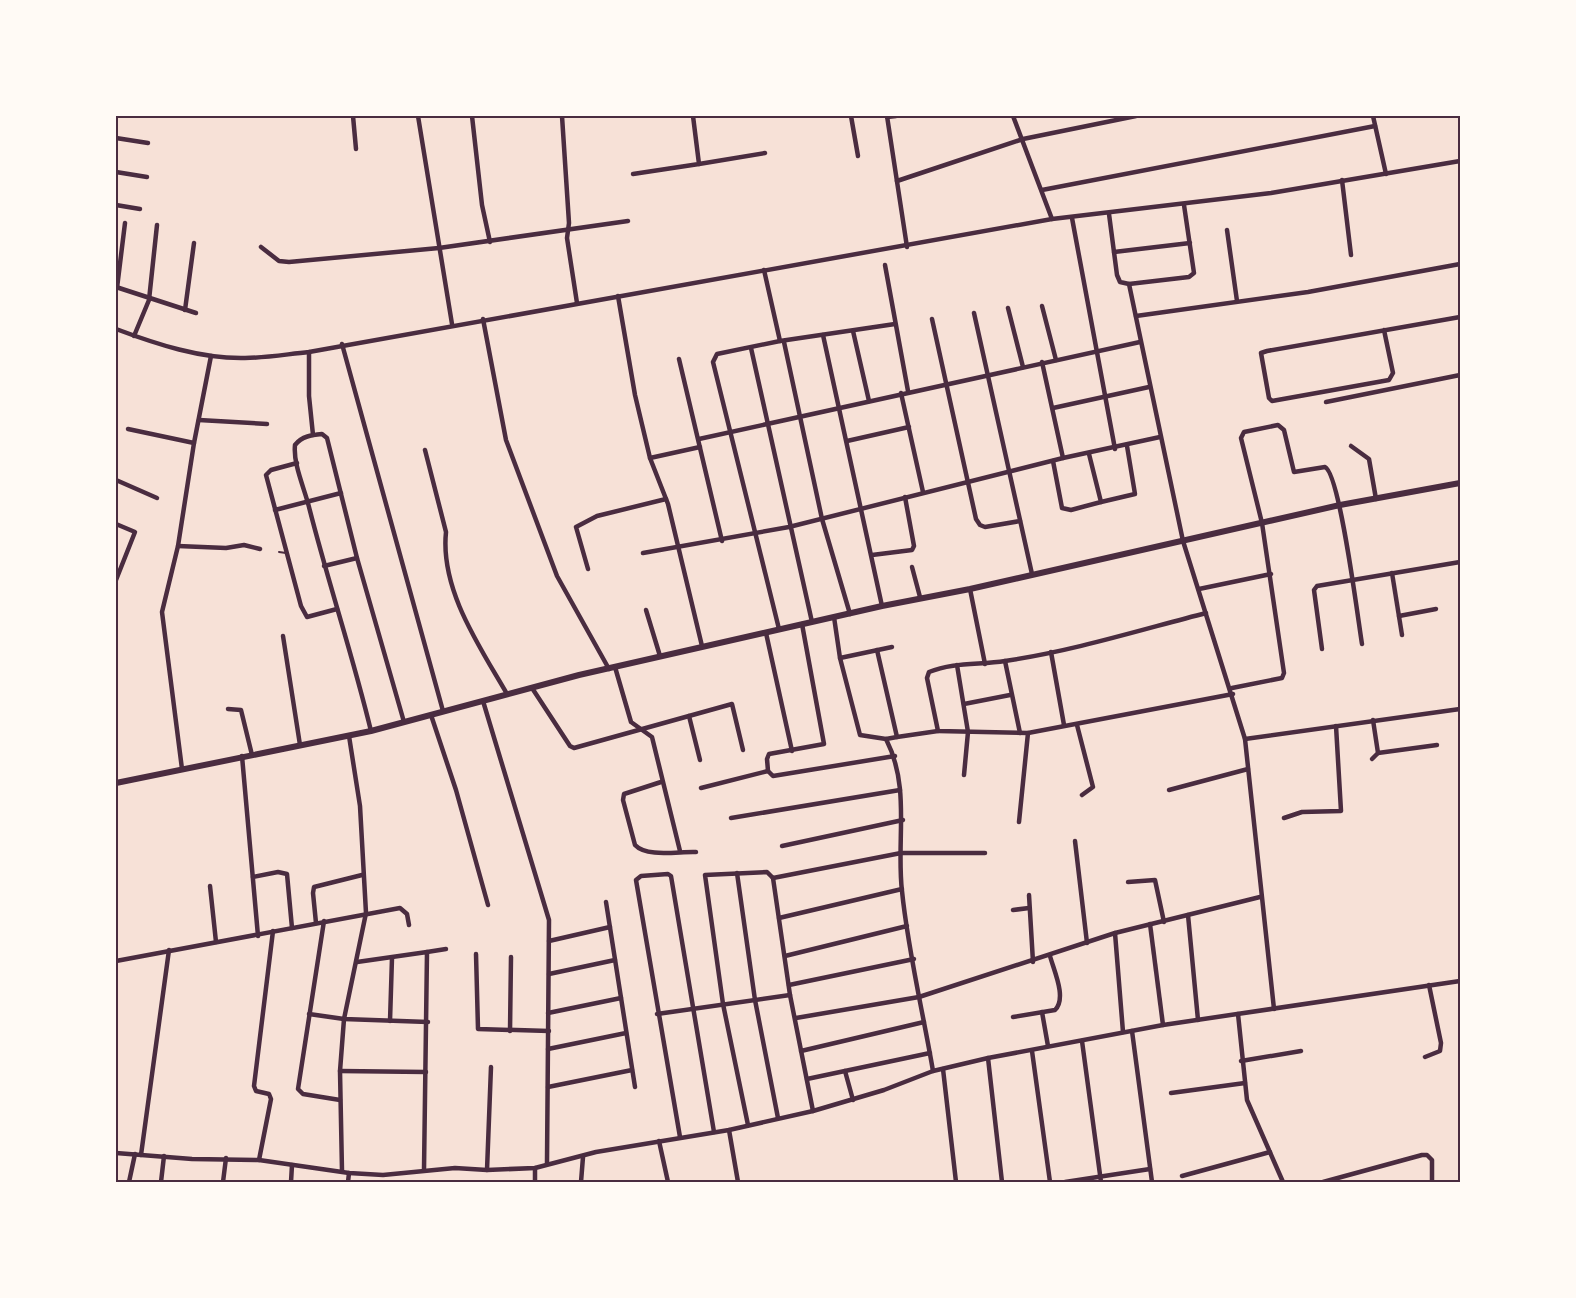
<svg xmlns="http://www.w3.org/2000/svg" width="1576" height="1298" font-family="'Public Sans',sans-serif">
<rect width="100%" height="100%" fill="#f7e1d7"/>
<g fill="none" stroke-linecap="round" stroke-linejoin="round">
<path stroke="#4a2c40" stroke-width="2" d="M279 552 286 553"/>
<g stroke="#4a2c40" stroke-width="4.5">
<path d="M353 116 356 149"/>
<path d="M418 116 452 324"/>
<path d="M472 116 482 205 490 242"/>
<path d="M562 116 569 223 567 238 577 303"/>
<path d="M851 116 858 156"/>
<path d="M887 116 907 247"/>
<path d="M1013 116 1052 219"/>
<path d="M1373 116 1386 174"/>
<path d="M887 117 896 116"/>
<path d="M116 138 148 143"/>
<path d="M699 164 765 153"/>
<path d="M116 172 147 177"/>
<path d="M633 174 699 164 693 116"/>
<path d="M1342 180 1351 255"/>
<path d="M897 181 1023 139 1136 116"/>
<path d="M1042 190 1375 126"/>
<path d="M116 205 140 209"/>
<path d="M1109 214 1117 275 1120 282 1129 284 1189 277 1194 273 1184 205"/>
<path d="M1072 218 1115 449"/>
<path d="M1227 230 1237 301"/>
<path d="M261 247 279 261 289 262 439 248 628 221"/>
<path d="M1114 252 1190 243"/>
<path d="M885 265 908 391"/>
<path d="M764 270 780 341 895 324"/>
<path d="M1129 284 1183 541 1245 739 1274 1009"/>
<path d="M116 287 196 313"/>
<path d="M117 288 125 223"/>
<path d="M618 296 635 395 650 458 668 504 702 646"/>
<path d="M1042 306 1056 360"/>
<path d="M1008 308 1023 367"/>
<path d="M185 310 194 243"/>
<path d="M974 313 1032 574"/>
<path d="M1136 316 1308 292 1460 264"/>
<path d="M483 319 506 440 557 576 609 669"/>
<path d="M932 319 976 519 980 525 985 527 1020 521"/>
<path d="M116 329C156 344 201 359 245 358 266 358 288 354 309 352L1052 219 1271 193 1460 161"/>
<path d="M1384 330 1393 373 1389 380 1272 401 1269 398 1261 353 1267 351 1460 317"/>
<path d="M853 331 869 401"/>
<path d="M823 335 882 606"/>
<path d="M134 336 149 300 157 225"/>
<path d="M784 342 822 519 850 614"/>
<path d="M342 344 443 711"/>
<path d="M751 348 812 622"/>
<path d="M309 352V396L313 435"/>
<path d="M679 359 722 541"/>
<path d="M1042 362 1063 458"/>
<path d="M901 393 923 492"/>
<path d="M1326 402 1460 375"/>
<path d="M1053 408 1149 387"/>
<path d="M199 420 267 424"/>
<path d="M128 429 194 443"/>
<path d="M699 439 1140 342"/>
<path d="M847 441 909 427"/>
<path d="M1351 446 1369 459 1376 499"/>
<path d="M425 450 446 532C440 590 480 647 507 694"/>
<path d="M650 458 700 447"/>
<path d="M1053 461 1062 508 1071 510 1101 502 1089 454"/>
<path d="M297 463 271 470 266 475 301 606 307 617 337 609"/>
<path d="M116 480 157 498"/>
<path d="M1101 502 1135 494 1127 446"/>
<path d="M275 510 341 493"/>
<path d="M116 524 135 532 116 580"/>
<path d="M178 546 226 548 244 545 260 549"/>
<path d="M643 553 789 527 1063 458 1160 437"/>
<path d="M872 555 912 550 914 546 905 497"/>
<path d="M324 566 357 558"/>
<path d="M912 567 920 597"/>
<path d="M588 569 576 527 597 516 666 499"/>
<path d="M1392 573 1402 635"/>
<path d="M970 589 985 664"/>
<path d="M1199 589 1271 574"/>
<path d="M646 610 660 656"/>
<path d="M1206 613C1140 630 1073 651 1005 661 980 665 953 662 929 672L927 678 938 731 1028 733 1233 694"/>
<path d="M1399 616 1436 609"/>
<path d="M834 617 840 658 860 735 886 739 897 737 877 650"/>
<path d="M802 624 824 744 769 754 767 759 768 771 773 776 895 756"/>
<path d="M779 629 713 362 717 354 780 341"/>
<path d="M766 633 792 751"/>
<path d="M283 636 300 745"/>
<path d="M1322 649 1314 590 1317 586 1460 562"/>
<path d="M1051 652 1064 725"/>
<path d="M840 658 892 647"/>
<path d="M1005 661 1020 733"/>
<path d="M957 665 968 732 964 775"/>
<path d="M615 667 631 722 652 737 680 851"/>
<path d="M532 688 570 746 574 748 732 704 743 750"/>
<path d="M1232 688 1282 678 1284 673 1262 523 1241 438 1244 432 1278 425 1284 430 1294 472 1325 467C1340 474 1358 620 1362 644"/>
<path d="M483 701 549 920 547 1163"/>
<path d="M964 704 1010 695"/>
<path d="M228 709 241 710 252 755"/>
<path d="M431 715 456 790 488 905"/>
<path d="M689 716 700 760"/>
<path d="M1077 725 1093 787 1082 795"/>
<path d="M371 731C353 656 328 582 309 507 304 487 293 464 295 445 302 436 312 435 322 434L327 438 357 558 404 722"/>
<path d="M897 737 938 731"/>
<path d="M886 739C911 788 896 840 902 891 908 951 923 1012 933 1071"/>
<path d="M1245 739 1460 709"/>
<path d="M1378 753 1437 745"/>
<path d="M242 756 258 936"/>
<path d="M1372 759 1378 753 1373 720"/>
<path d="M182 769 162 612 178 546 194 443 211 356"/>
<path d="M661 782 624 794 623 800 635 845C647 858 680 851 696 852"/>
<path d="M701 788 768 771"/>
<path d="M1169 790 1248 769"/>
<path d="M731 818 900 790"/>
<path d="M1284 818 1302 812 1341 811 1336 726"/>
<path d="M1019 822 1028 733"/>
<path d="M1075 841 1087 943"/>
<path d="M782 846 903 820"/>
<path d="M737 873 755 1000 778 1118"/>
<path d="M253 877 278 872 287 874 292 928"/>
<path d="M773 878 790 995 813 1111"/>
<path d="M773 878 901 853H985"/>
<path d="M1128 882 1155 880 1164 922"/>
<path d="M210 886 216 942"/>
<path d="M1029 895 1033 962"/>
<path d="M606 902 635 1087"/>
<path d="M1013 910 1029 908"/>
<path d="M1188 915 1198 1020"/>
<path d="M779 918 902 889"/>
<path d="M324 921 298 1089 303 1094 340 1100"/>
<path d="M316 923 313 893 314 887 362 875"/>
<path d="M1150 924 1163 1025"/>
<path d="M1115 933 1123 1032"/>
<path d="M549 941 610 927"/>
<path d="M427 952 446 949"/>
<path d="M476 954 478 1029 549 1031"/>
<path d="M785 956 907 926"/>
<path d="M116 961 400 908 407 914 409 925"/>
<path d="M357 962 427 952 424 1170"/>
<path d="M549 974 615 960"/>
<path d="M789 985 914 959"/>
<path d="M1042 1012 1048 1046"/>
<path d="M548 1013 621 998"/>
<path d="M309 1014 344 1019 428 1022"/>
<path d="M657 1014 790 995"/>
<path d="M1238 1014 1247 1100 1283 1182"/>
<path d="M1013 1017 1055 1010C1067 998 1054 971 1050 956"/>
<path d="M796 1018 919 997 1115 933 1260 897"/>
<path d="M390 1021 392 958"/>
<path d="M510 1031 511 957"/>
<path d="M1132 1031 1152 1182"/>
<path d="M1082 1041 1101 1182"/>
<path d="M548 1049 626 1033"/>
<path d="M801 1051 924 1022"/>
<path d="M1032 1051 1050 1182"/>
<path d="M1425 1057 1440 1051 1441 1043 1429 985"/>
<path d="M988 1058 1002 1182"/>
<path d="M1241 1061 1301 1051"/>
<path d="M943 1069 956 1182"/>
<path d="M340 1071 426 1072"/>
<path d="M845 1071 853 1100"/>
<path d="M807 1079 930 1053"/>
<path d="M548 1087 632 1070"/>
<path d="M1171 1093 1245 1083"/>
<path d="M748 1125 723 1004 705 875 767 872 773 878"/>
<path d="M729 1130 738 1182"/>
<path d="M680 1137 636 880 641 876 668 874 671 876 714 1132"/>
<path d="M659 1141 668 1182"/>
<path d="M116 1153 192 1159 259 1160 349 1173 383 1175 455 1168 487 1170 535 1168 596 1152 729 1130 813 1111 884 1090 933 1071 988 1058 1163 1025 1460 981"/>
<path d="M141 1155 169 950"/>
<path d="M259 1160 271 1099 269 1094 256 1091 254 1086 273 931"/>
<path d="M535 1168V1182"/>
<path d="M487 1170 491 1067"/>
<path d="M342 1171 340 1071 344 1019 366 913 360 806 349 736"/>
<path d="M1182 1176 1270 1152"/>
<path d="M129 1182 135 1154"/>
<path d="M161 1182 164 1156"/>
<path d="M223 1182 226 1158"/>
<path d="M291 1182 292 1165"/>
<path d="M348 1182 349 1173"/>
<path d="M581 1182 583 1157"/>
<path d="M1065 1182 1150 1169"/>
<path d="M1323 1182 1422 1155H1427L1432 1160V1182"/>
</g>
<path stroke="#4a2c40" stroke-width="6" d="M116 783 371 731 579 675 882 606 970 589 1340 505 1460 483"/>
</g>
<rect width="1576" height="1298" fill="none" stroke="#fffaf5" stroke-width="234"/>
<rect x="117" y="117" width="1342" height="1064" fill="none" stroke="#4a2c40" stroke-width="2"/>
</svg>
